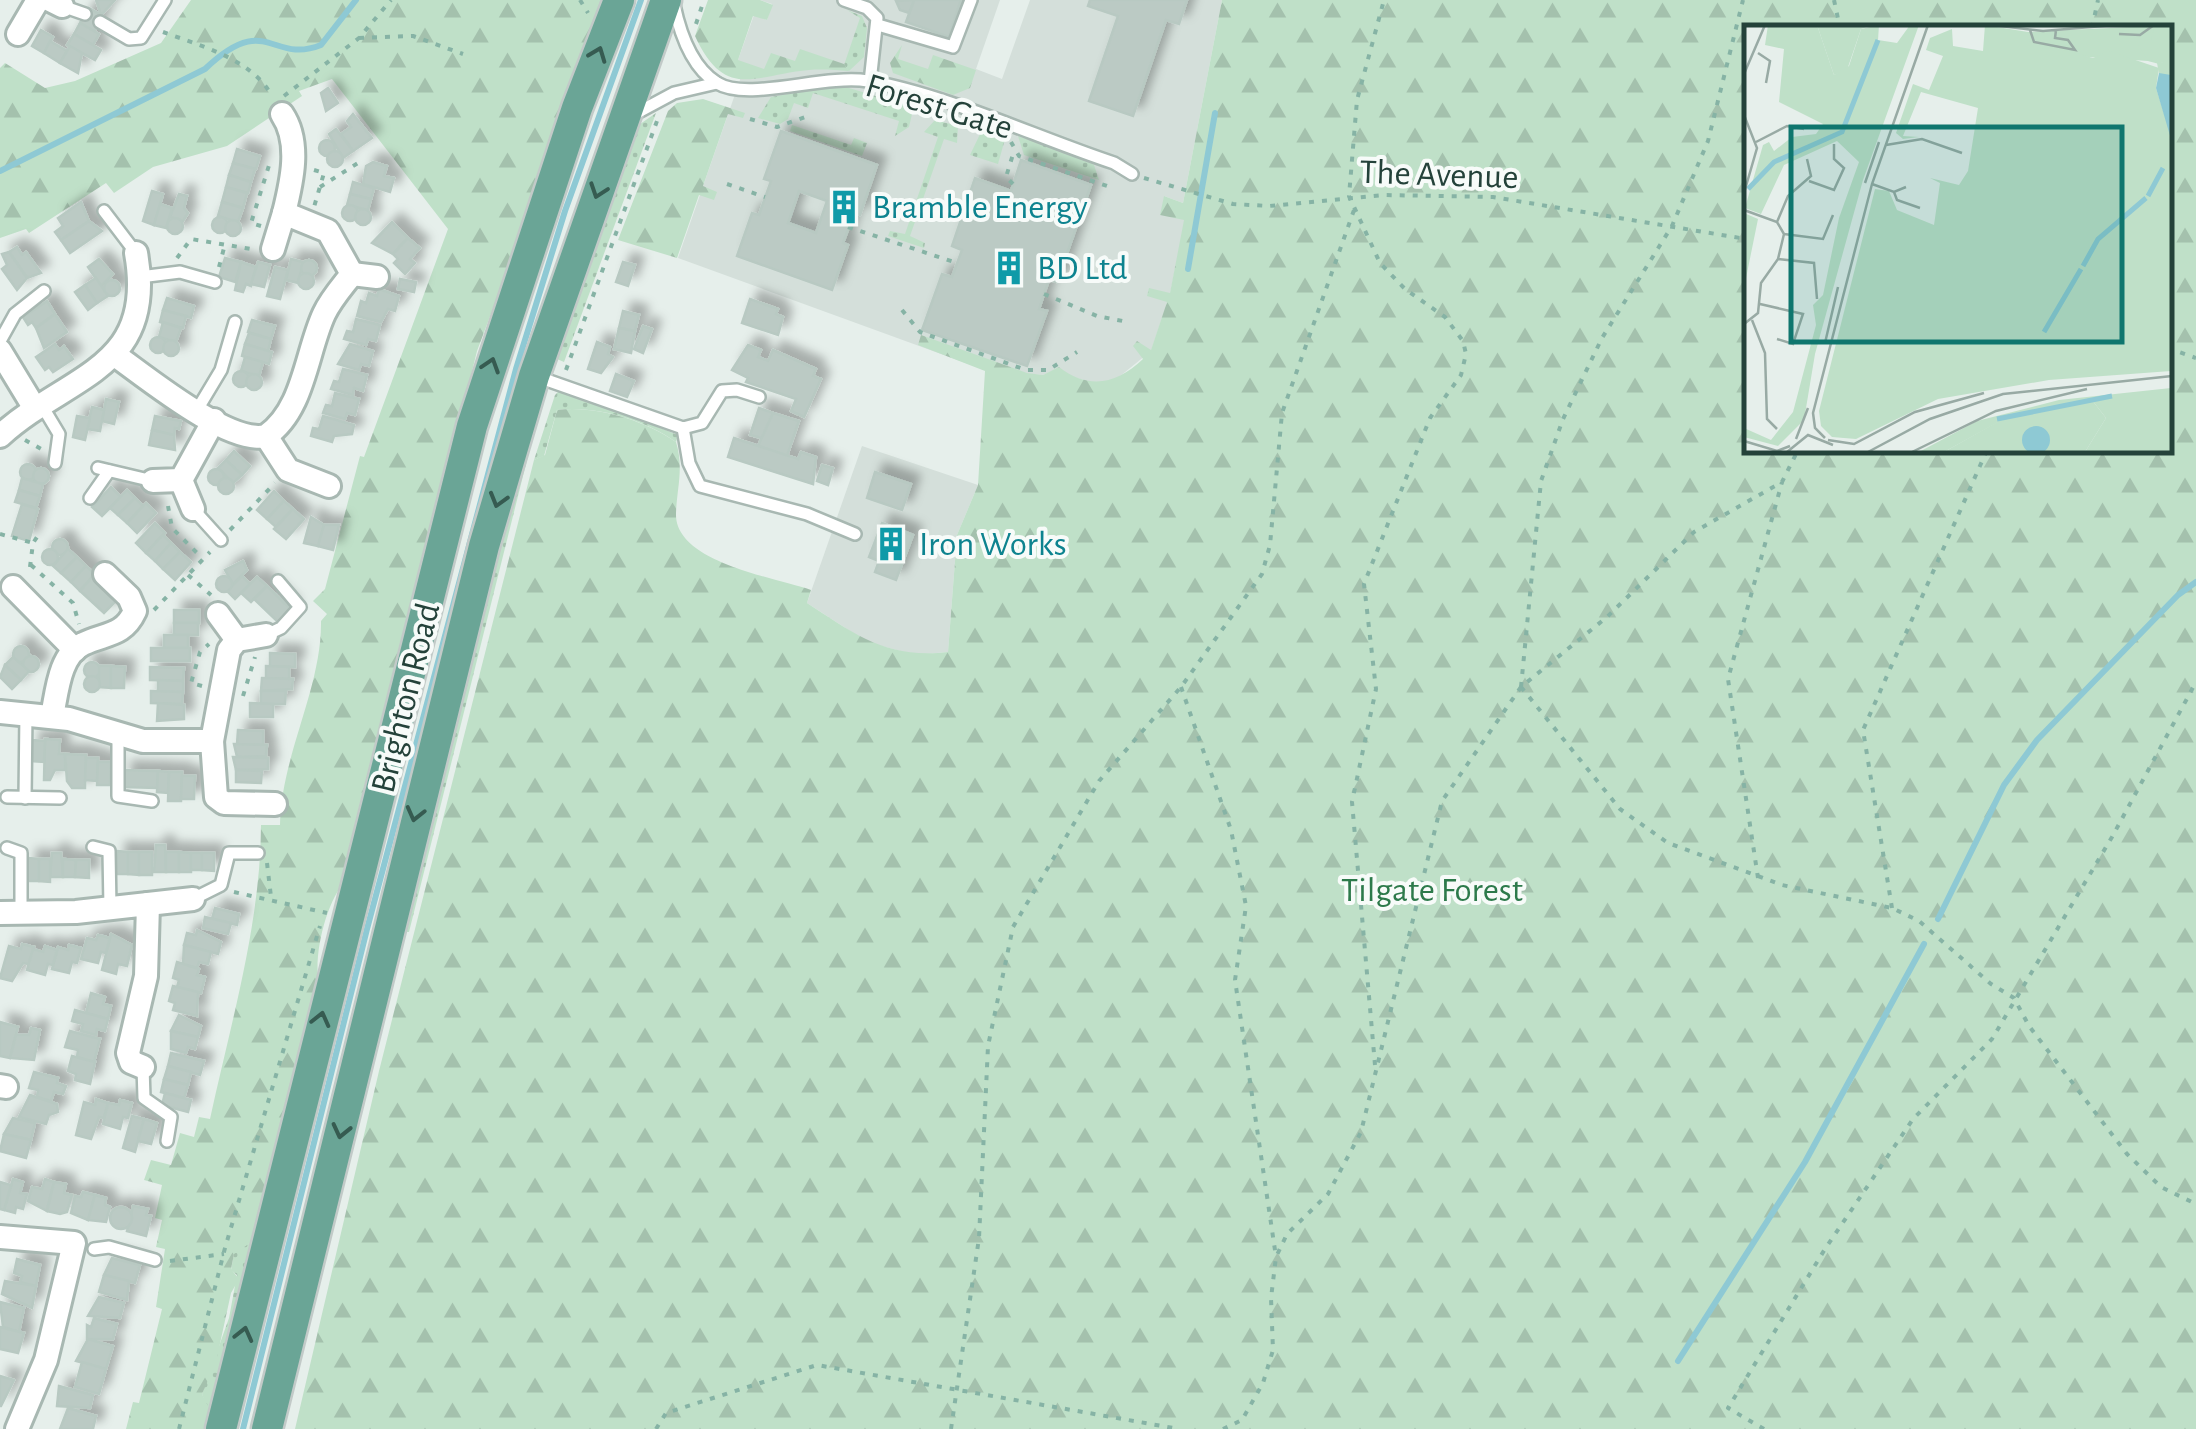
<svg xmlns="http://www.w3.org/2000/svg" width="2196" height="1429" font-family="'Alegreya Sans',sans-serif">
<defs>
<pattern id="green-dots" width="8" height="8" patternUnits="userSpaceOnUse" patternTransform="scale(2.5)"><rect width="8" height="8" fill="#bfe0c8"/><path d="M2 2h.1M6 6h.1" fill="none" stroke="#a4c1ad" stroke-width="1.8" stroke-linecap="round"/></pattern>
<pattern id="forest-firs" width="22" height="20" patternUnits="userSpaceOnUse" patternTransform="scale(2.5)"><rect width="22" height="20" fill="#bfe0c8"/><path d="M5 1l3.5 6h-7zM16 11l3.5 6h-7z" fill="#a4c1ad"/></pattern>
<filter id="shadow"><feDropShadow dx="9" dy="-9" stdDeviation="5" flood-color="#0004"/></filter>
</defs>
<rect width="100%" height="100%" fill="#e6efeb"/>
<g fill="#d4dfda">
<path d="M760 0H1000L976 69 1002 79 1030 0H1222L1183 203 1164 196 1185 220 1170 294 1151 351 1114 381 1094 383 1053 371 1043 375 985 370 678 258 740 80 738 60 754 15 767 20 772 4Z"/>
<path d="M862 446 978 485 957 535 948 652 915 655 867 642 807 603Z"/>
</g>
<g fill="url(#green-dots)">
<path d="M847 10 862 16 867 28 864 57 849 71 844 65 860 18Z"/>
<path d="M839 85 906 105 912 114 909 127 895 136 899 121 813 93 808 108 794 103 788 119 780 124 758 118 771 97Z"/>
<path d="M656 113 564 362 557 359 556 347 630 131Z"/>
<path d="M935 120 958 126 957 143 944 139 910 236 925 243 924 248 888 236 890 231 905 234 938 137 924 132Z"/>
<path d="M792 125 851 145 854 138 867 143 862 156 790 131Z"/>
<path d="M982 130 999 131 1005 139 998 164 970 155Z"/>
<path d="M1018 136 1086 159 1094 165 1099 180 1024 155Z"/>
<path d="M561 389 678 435 676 442C645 420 596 405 557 410L544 456 534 460 555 395Z"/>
<path d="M530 448 409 932H398L514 480Z"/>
<path d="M257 1238 211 1420 202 1394 229 1318 237 1275 231 1270 234 1253Z"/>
</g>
<g fill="url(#forest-firs)" fill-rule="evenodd">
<path d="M191 0H609L477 351 347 878C326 902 313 954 319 985L257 1238 234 1254 231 1269 239 1279 231 1293 216 1362 202 1394 209 1408V1429H126L133 1402 139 1403 162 1309 156 1307 165 1249 156 1247 162 1220 155 1218 162 1185 144 1180 151 1160 171 1165 180 1133 194 1137 199 1117 210 1119C230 1026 261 923 261 825H280C281 756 322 688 321 621L327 614 313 601 325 589 360 456 364 457 448 229 332 79 299 91 302 96 227 146 153 167 114 193 106 183 29 233 26 229 0 238V68L5 63 45 88 75 81 161 43Z"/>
<path d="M708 0H760L773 5 767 20 753 16 738 60 764 69 771 53 795 61 800 49 844 64 849 71C836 70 822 69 809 70 754 75 725 101 695 36Z"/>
<path d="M1222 0H2196V1429H295L379 1071 534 460 545 455 557 410C595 405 644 420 676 442 684 468 677 487 676 513 674 562 773 577 811 590L807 603C856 635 887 659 948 652L957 535 978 485 985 371 918 345 921 335 1027 373 1043 375 1059 367C1089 390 1117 384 1143 359L1133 346 1137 341 1151 350 1167 302 1147 296 1149 288 1170 293 1184 220 1160 215 1164 196 1183 203ZM1746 28H2168V450H1746Z"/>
<path d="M902 45 898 59 928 69 933 55 976 70 970 88 953 95 893 73 890 63Z"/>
<path d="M703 99 745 113 743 118 728 114 703 186 717 192 714 200 699 195 677 258 618 240 668 111 677 103Z"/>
</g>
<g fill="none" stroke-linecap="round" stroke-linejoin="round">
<g stroke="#8ec9d4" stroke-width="6">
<path d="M0 171 205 69C267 10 271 65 321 45L356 0"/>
<path d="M1188 269 1215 113"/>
<path d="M1938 919 2004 785 2037 740 2178 595 2196 582"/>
<path d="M1678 1361 1805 1162 1924 944"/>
<path d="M243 1429 367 929 516 369 565 211 641 0"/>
</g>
</g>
<g fill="#bbcac4" stroke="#b8c9c2" stroke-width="2.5" fill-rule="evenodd" filter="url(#shadow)">
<path d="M96 0H115L101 15Z"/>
<path d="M914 0H961L949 37 906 22Z"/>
<path d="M914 0 909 13 900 10 896 1Z"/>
<path d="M1090 0H1187L1179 24 1166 20 1133 116 1089 101 1118 16 1088 6Z"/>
<path d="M89 8 103 16 94 32 80 23Z"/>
<path d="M80 23 99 34 93 45 74 34Z"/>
<path d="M41 30 53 37 44 53 32 46Z"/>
<path d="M74 34 101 50 95 60 67 45Z"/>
<path d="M50 41 67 51 60 63 44 53Z"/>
<path d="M70 46 82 53 78 73 60 63Z"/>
<path d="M328 88 338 103 326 111 321 93Z"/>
<path d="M353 114 372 138 353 151 341 134 351 127 347 121Z"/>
<path d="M336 129 353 151 343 158 329 134Z"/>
<path d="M781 131 877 165 860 215 854 213 846 235 843 243 848 245 832 290 737 256 752 213 759 215 771 181 764 179ZM799 191 827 201 816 233 788 223Z"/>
<circle cx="327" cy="148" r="8"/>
<path d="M237 149 260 156 256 169 233 163Z"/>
<circle cx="335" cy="159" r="8"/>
<path d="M1021 160 1091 185 1057 282 1049 280 1044 294 1039 309 1047 311 1027 366 922 330 942 274 952 277 962 250 952 246 975 178 1011 191Z"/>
<path d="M373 162 387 166 384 176 394 178 390 192 363 184 366 166Z"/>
<path d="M233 163 255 169 251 182 229 175Z"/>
<path d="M229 175 251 182 248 193 226 187Z"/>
<path d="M353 182 374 188 371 199 350 194Z"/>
<path d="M226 187 247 193 243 208 222 202Z"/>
<path d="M152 191 163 194 154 225 143 221Z"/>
<path d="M179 194 187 196 184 208 188 213 183 221 170 217Z"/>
<path d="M350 194 371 199 368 210 347 205Z"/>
<path d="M81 202 89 221 61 240 55 232 63 226 58 218Z"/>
<path d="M222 202 243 208 238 222 218 216Z"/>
<path d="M160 204 172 208 166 228 154 225Z"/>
<circle cx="350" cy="213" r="8"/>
<circle cx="363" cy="217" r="8"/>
<circle cx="220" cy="225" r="8"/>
<circle cx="175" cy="226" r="8"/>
<circle cx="233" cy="228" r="8"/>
<path d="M89 221 102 231 70 253 61 240Z"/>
<path d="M392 222 408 238 393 254 372 243Z"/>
<path d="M408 238 420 248 410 259 415 263 405 274 394 263 398 259 393 254Z"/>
<path d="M17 247 22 255 26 252 41 273 27 278 9 252Z"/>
<path d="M9 252 27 278 17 290 2 269 7 265 2 254Z"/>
<path d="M225 258 241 262 235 282 219 277Z"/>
<path d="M99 259 113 274 101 286 88 267Z"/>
<path d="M291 259 303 262 298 283 286 280Z"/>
<circle cx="309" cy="268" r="8"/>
<path d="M241 262 256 267 251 286 246 284 243 292 235 290Z"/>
<path d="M258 262 270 265 264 287 251 284Z"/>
<path d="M623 262 635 265 628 286 616 282Z"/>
<path d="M275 267 288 270 280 299 267 296Z"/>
<circle cx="306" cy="281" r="8"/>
<path d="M96 278 108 296 97 303 85 285Z"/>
<path d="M400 279 416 282 414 292 398 289Z"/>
<circle cx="112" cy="288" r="8"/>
<path d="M85 285 97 303 88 310 75 292Z"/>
<path d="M379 289 399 296 395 311 388 309 381 322 357 316 361 301 366 303 369 293 377 296Z"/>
<path d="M167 298 194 306 191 318 163 310Z"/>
<path d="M750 299 778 309 776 314 783 317 778 335 742 323Z"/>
<path d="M47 301 55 314 36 328 32 322 28 325 23 317Z"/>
<path d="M163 310 186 316 183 328 160 322Z"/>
<path d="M623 311 639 315 635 331 619 328Z"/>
<path d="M55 314 67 332 44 348 36 328Z"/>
<path d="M356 319 380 325 376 341 368 339 366 345 344 339 347 331 353 332Z"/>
<path d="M252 320 275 326 271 339 248 332Z"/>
<path d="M163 322 181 328 176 342 159 337Z"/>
<path d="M643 326 652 329 643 353 634 349Z"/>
<path d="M619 328 635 331 631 353 614 349Z"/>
<path d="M249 333 271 339 268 351 245 344Z"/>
<circle cx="158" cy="345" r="8"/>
<circle cx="171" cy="348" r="8"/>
<path d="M597 342 610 347 608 354 613 357 601 373 588 369Z"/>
<path d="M55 344 59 350 64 346 73 359 53 372 49 367 45 370 36 357Z"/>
<path d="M245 344 272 352 269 364 242 356Z"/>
<path d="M350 344 373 351 369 366 361 364 359 370 338 364Z"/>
<path d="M748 345 761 350 758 357 768 361 773 350 816 369 813 376 821 379 804 417 791 411 796 399 746 382 748 378 732 370Z"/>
<path d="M245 357 263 362 259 376 241 371Z"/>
<path d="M343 369 367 375 363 391 354 388 353 395 331 389 334 381 339 382Z"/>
<circle cx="241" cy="379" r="8"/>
<path d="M616 374 634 381 627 397 610 391Z"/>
<circle cx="254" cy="382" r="8"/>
<path d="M335 393 359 399 355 415 347 413 345 419 323 413 326 405 332 406Z"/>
<path d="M106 399 119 402 114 424 102 421Z"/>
<path d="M92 407 104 410 100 431 87 429Z"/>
<path d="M759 408 773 413 765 439 750 435Z"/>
<path d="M773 413 799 421 787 456 758 446Z"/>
<path d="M77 416 90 418 85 440 73 437Z"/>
<path d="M155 416 181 421 179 429 175 428 174 435 152 430Z"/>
<path d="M323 416 354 425 352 434 334 436 332 442 311 436 313 428 319 429Z"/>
<path d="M152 430 174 435 175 450 149 445Z"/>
<path d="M734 438 798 459 801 452 816 457 813 484 728 457Z"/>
<path d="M234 451 250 466 242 475 226 460Z"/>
<path d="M226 460 242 475 233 483 218 468Z"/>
<circle cx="28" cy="472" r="8"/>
<path d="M822 465 833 468 828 485 817 481Z"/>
<circle cx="41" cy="476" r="8"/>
<circle cx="216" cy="477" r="8"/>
<path d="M875 472 911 484 902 510 867 498Z"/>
<path d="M22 478 43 484 40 496 19 490Z"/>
<circle cx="226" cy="486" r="8"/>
<path d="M111 487 121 497 102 516 92 507Z"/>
<path d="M19 490 40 496 36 508 15 502Z"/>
<path d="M127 490 135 498 118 515 110 508Z"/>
<path d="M274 491 284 501 267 519 257 510Z"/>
<path d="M135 498 143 506 127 523 118 515Z"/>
<path d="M284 501 293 509 276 527 267 519Z"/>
<path d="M146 503 156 513 137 533 127 523Z"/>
<path d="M22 504 38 509 29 541 12 536Z"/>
<path d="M293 509 304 519 286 539 274 529Z"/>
<path d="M311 517 324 525 318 546 304 543Z"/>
<path d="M155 523 165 533 146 553 136 543Z"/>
<path d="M882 523 913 535 896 580 875 572 879 561 869 557Z"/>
<path d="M324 525H339L333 550 318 546Z"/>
<path d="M163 535 171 543 155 561 146 553Z"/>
<circle cx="60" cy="547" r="8"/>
<path d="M171 543 180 552 163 569 155 561Z"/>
<path d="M68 549 77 557 61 573 53 566Z"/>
<circle cx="50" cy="557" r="8"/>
<path d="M180 552 191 562 175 580 163 569Z"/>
<path d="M77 557 86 566 71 582 61 573Z"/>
<path d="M243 561 247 570 233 584 225 570Z"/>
<path d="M86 566 95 574 80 591 71 582Z"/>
<path d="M242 576 250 584 235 599 227 591Z"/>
<circle cx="224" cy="584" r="8"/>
<path d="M92 577 117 600 104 613 80 591Z"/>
<path d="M257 577 267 586 251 602 241 593Z"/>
<path d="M267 586 291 609 278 622 254 599Z"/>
<rect x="174" y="610" width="25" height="13"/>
<rect x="174" y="623" width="24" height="12"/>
<rect x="164" y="635" width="24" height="13"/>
<circle cx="21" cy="654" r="8"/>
<rect x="151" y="648" width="39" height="13"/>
<path d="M270 653 295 654V667L270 666Z"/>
<circle cx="31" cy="664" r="8"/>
<path d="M13 657 29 671 21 680 5 665Z"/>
<circle cx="92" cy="670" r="8"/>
<path d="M5 665 21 680 12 689 0 677Z"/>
<path d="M99 666H111V688L99 687Z"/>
<path d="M111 666 125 667 124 688H111Z"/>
<path d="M266 666 289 667V679L266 678Z"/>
<path d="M150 667 184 668 183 681 150 680Z"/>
<circle cx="92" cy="684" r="8"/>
<path d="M262 678 293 679 292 689 261 691Z"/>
<path d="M158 680 183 681V692H158Z"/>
<path d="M151 691 183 692 182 704 151 703Z"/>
<path d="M261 691H286L285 704H261Z"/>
<path d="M158 703 184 705V719L157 721Z"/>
<path d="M250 703 273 704V717H250Z"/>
<path d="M238 730 263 731V745L237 744Z"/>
<path d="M45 739 60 740 59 754H65V770H55L50 780H44Z"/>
<path d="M31 740 45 741 44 762 31 761Z"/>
<path d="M234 744 267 745 266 756 237 757Z"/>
<path d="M65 754 86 755 85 788H72L67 781Z"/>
<path d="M233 757 268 758V769L236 770Z"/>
<path d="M86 758H98L97 781 85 780Z"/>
<path d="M98 762H111L110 785H97Z"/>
<path d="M123 770 158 771 157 788 123 787Z"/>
<path d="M236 770 262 771 261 783 236 782Z"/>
<path d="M158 771 169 772 168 793 157 792Z"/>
<path d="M169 772H182L181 801H168Z"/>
<path d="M182 776H195L194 799H181Z"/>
<path d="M156 845H165L166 872H154Z"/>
<path d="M117 851 128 852V874H116Z"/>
<path d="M128 852H139V875L128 874Z"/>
<rect x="139" y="852" width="13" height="23"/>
<rect x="166" y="852" width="13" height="20"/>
<path d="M179 852 191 853V872H179Z"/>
<path d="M52 853H61L63 877H50Z"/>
<rect x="191" y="853" width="11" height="17"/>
<path d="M202 853H214V871L202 870Z"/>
<path d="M28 858 39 859V881H27Z"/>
<path d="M39 859H50V882L39 881Z"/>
<path d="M63 859 76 860 75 877H63Z"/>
<path d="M76 860H89V878L75 877Z"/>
<path d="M215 908 239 914 237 925 212 919Z"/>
<path d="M205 917 231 923 228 934 203 928Z"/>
<path d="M197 930 221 942 218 954 184 945 187 933 196 935Z"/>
<path d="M111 934 132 945 127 966 118 964 116 974 102 970Z"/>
<path d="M98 935 110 938 106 953 101 952 98 963 81 959 87 938 96 940Z"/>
<path d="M22 944 34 947 29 964 23 963 12 981 0 978 9 946 21 949Z"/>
<path d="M69 945 81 948 77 963 72 962 69 973 52 969 58 947 68 950Z"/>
<path d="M184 945 211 952 208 964 199 962 197 968 183 964Z"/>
<path d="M45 946 57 950 53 965 48 964 45 975 27 970 33 949 43 952Z"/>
<path d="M177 962 199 969 197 975 205 977 201 993 177 987 179 980 173 978Z"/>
<path d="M173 986 198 992 197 1016 173 1010 175 1003 169 1001Z"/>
<path d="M91 993 105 997 103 1004 111 1006 108 1019 86 1013Z"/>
<path d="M75 1010 108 1019 105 1031 97 1029 96 1035 81 1031 83 1024 72 1021Z"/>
<path d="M179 1015 201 1026 198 1037 171 1031Z"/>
<path d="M0 1022 18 1027 10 1058 0 1056Z"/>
<path d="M31 1028 40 1030 34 1060 10 1058 16 1035H29Z"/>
<path d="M70 1031 100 1039 94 1062 77 1057 78 1050 65 1047Z"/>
<path d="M171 1031 198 1037 195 1049 188 1047 186 1053 171 1049Z"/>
<path d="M171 1053 204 1061 200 1075 168 1066Z"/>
<path d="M72 1056 95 1062 90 1084 75 1080 76 1074 68 1071Z"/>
<path d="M168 1066 191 1072 188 1085 164 1079Z"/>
<path d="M34 1072 58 1078 57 1083 66 1086 63 1094 54 1092 51 1101 37 1097 38 1090 29 1088Z"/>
<path d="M164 1079 188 1085 184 1098 161 1092Z"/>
<path d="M165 1093 191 1100 188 1112 162 1105Z"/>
<path d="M30 1095 57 1104 58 1112 49 1115 46 1124 19 1117Z"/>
<path d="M96 1099 108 1103 104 1118 99 1117 91 1139 76 1135 84 1102 95 1105Z"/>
<path d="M120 1100 132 1103 128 1118 123 1117 120 1129 103 1124 108 1103 119 1105Z"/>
<path d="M132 1116 144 1119 135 1152 123 1148Z"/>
<path d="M13 1118 35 1123 31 1140 4 1134Z"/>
<path d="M144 1119 157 1123 151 1144 138 1141Z"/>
<path d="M4 1134 31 1140 26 1158 0 1151Z"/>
<path d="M13 1179 23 1182 20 1193 27 1194 23 1209 16 1207 15 1213 4 1210Z"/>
<path d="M45 1179 54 1182 47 1211 28 1201 32 1187 42 1189Z"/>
<path d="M0 1182 11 1185 4 1210 0 1209Z"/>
<path d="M54 1182 66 1184 64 1193 72 1195 67 1212 60 1214 47 1211Z"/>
<path d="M83 1192 95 1195 88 1220 71 1213 75 1196 81 1197Z"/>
<path d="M95 1195 106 1198 105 1205 110 1207 106 1222 88 1220Z"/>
<path d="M133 1206 148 1209 146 1215 151 1216 146 1236 127 1231Z"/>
<circle cx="121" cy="1218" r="11"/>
<path d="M112 1258 140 1265 135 1283 104 1275Z"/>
<path d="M17 1259 40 1265 36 1286 20 1282 22 1276 14 1273Z"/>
<path d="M104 1275 129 1281 127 1300 99 1292Z"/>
<path d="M5 1281 36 1286 32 1308 2 1294Z"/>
<path d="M99 1297 124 1303 120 1318 88 1316Z"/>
<path d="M0 1302 24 1308 19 1332 3 1327Z"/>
<path d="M94 1318 117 1324 113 1339H87V1325L91 1327Z"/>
<path d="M0 1327 24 1333 18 1353 0 1349Z"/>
<path d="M88 1339 113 1346 106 1369 76 1361Z"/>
<path d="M82 1362 106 1369 99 1394 75 1387Z"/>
<path d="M0 1376 14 1380 1 1406H0Z"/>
<path d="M59 1386 93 1395 90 1408 57 1406Z"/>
<path d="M68 1408 96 1416 93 1429H60Z"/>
</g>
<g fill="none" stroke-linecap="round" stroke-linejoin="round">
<g stroke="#a8b8b2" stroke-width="16">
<g id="service">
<path d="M844 0 867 8 877 18 870 82"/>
<path d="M674 5C680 33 691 67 717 83 748 102 823 74 868 81 945 94 1038 138 1114 163L1132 174"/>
<path d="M62 6 85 14"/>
<path d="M100 22 129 39 141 38 165 0"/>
<path d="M878 25 953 47 971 0"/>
<path d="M633 115 674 93 717 83"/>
<path d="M104 211 136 253"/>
<path d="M140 277 180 272 215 282"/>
<path d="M0 341 15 314 44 291"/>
<path d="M538 377 683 428 702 423 722 391 737 390 759 397"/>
<path d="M41 404 59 434 55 463"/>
<path d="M197 410 221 370 235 322"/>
<path d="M683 428 689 463 700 486 807 514 855 534"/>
<path d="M98 468 153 481"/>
<path d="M90 498 109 471"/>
<path d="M193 509 221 540"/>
<path d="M266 635 281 628 300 607 278 581"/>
<path d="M118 737V796L152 801"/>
<path d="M7 797 60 798"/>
<path d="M25 798 26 713"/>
<path d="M93 847 109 851 110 908"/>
<path d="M7 848 21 853V914"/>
<path d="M193 899 221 885 229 853H258"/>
<path d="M143 1067 144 1098 171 1117 167 1141"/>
<path d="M94 1249 109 1247 155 1260"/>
</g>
</g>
<g stroke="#a8b8b2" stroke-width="28">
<g id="minor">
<path d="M50 0 62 6"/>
<path d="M18 34 38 0"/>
<path d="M273 249 284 213"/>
<path d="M352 274 377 277"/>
<path d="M0 351 34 407"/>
<path d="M115 355C146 377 229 445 266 436 304 410 306 353 324 314 331 299 342 287 352 274L328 231 284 213C292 181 301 142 282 114"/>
<path d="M0 436C68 374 157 370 136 253"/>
<path d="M266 436 288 470 329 486"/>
<path d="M181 480 193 509"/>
<path d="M153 481 181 480 214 420"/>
<path d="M13 587 75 650"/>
<path d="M218 614 237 640"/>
<path d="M0 712 69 719 143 741H212L229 650 237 640 266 635"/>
<path d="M52 716C57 693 59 655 83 644 105 633 123 637 135 611L129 597 105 574"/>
<path d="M212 741 216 797 224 803 275 804"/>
<path d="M148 904 193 899"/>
<path d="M0 913 76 912 148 904 146 976 128 1053 131 1062 143 1067"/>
<path d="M0 1086 6 1087"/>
<path d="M0 1237 74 1243 46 1360 17 1429"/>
</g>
</g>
<g stroke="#c2cac8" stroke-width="35">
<g id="primary">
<path d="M221 1429 472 426 577 108 619 0"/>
<path d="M267 1429 484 546 534 376 666 0"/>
</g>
</g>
<g stroke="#86b3a5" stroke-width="4" stroke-dasharray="5 8" stroke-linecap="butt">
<path d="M580 0 588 13"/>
<path d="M1834 0 1840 28"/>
<path d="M696 24 704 0"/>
<path d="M2092 28 2098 0"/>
<path d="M163 32C201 46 252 59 272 96"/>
<path d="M359 38 413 36 463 54"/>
<path d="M284 96 359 38 391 0"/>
<path d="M750 119 777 127 808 116"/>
<path d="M1011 142 1019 156 1107 186"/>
<path d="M314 170 324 173 314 207"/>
<path d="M1144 178 1233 204 1269 206 1384 195 1493 197 1746 239"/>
<path d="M727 184 765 197"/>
<path d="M1013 184 1006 177 1014 151"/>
<path d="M320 187 358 163"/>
<path d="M261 226 251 223 271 159"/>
<path d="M848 227 957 263"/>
<path d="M177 258 191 239 251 249"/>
<path d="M219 267 224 248"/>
<path d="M1044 294 1097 316 1128 322"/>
<path d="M902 310 920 332 1026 370H1048L1077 352"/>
<path d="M2168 348 2196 358"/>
<path d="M566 370 657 121"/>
<path d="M25 440 43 450"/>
<path d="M168 506 172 528 202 558"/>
<path d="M230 530 275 483"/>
<path d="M0 534 33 543"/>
<path d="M31 565 73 603 79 624"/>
<path d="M30 567 33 543 41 531"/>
<path d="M188 575 211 595"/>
<path d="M154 610 210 552"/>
<path d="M202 686 191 683 200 652 209 644"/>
<path d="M1181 687 1231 830 1246 906 1235 980 1276 1257"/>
<path d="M1521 687 1620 809 1668 843 1782 885 1892 908 1919 921 1991 984 2014 998 2029 1026 2127 1154 2161 1187 2196 1204"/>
<path d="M1521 687 1541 481 1563 419 1602 338 1672 226 1708 141 1743 0"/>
<path d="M243 696 255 657"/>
<path d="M267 863 271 897"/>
<path d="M1758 878 1728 679 1782 482"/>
<path d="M234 892 327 913"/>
<path d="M1892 908 1863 730 1987 450"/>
<path d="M1375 1065 1352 802 1376 689 1364 584 1430 418 1461 375 1466 354 1463 341 1445 317 1405 289 1380 263 1349 196 1357 100 1384 0"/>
<path d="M170 1261 224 1254"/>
<path d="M179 1429 225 1248 320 926"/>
<path d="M656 1429 666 1413 817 1365 1179 1429"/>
<path d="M951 1429 979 1238 988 1046 1013 927 1099 781 1181 687 1262 574 1270 545 1282 413 1354 210"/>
<path d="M1223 1429 1242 1420 1263 1383 1273 1350 1271 1298 1276 1257 1287 1234 1328 1194 1361 1132 1442 801 1521 687 1607 617 1694 532 1782 482 1798 450"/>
<path d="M1764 1429 1728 1408 1825 1249 1913 1119 1992 1039 2112 837 2196 682"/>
</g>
<use href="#service" stroke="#fff" stroke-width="11"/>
<use href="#minor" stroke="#fff" stroke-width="22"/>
<use href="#primary" stroke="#6aa596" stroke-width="30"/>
</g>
<defs><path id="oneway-chevron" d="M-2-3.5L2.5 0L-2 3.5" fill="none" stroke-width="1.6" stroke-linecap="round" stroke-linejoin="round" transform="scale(2.5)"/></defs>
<g stroke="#365b51">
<use href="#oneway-chevron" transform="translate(598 54) rotate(-69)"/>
<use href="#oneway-chevron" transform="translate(598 191) rotate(109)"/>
<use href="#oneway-chevron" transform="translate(491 365) rotate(-72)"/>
<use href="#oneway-chevron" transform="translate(498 500) rotate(106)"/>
<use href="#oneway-chevron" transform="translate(415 814) rotate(104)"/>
<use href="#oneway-chevron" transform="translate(321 1019) rotate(-76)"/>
<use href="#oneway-chevron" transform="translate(341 1131) rotate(103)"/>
<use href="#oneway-chevron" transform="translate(244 1334) rotate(-76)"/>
</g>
<defs>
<g id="building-bare" transform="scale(2.7)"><path d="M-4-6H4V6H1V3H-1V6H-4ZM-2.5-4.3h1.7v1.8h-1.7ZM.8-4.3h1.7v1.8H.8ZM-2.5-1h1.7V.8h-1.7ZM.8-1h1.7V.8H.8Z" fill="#0f9aa8" stroke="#f7fbf9" stroke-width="2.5" paint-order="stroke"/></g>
</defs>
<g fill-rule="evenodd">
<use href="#building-bare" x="844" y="207"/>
<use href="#building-bare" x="1009" y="268"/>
<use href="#building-bare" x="891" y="544"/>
</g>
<g text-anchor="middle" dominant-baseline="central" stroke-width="8" stroke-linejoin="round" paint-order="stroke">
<g font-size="35" fill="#24423a" stroke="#f7fbf9">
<text transform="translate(939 107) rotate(17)">Forest Gate</text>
<text transform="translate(1439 175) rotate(2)">The Avenue</text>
<text transform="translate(406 698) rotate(-76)">Brighton Road</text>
</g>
<g font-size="35" fill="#0d838f" stroke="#f7fbf9" text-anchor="start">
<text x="872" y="207">Bramble Energy</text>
<text x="1037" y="268">BD Ltd</text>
<text x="919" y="544">Iron Works</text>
</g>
<g font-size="35" fill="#2d7a4b" stroke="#f7fbf9">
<text x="1432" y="890">Tilgate Forest</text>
</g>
</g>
<g transform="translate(1744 25)">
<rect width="428" height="428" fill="#e6efeb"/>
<path d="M73 0H128L117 4 103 45 90 50ZM427 0V114L413 38 419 37 286 28 284 20V7ZM348 375 362 393 341 427H200L264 391Z" fill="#bfe0c8"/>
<path d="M24 0H73L90 50 105 41 117 4 135 0 134 15 153 18 166 0H175L119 155 71 329 60 395 34 421 0 412V403L27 415 49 387 72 300 69 280 79 270 95 193 115 137 93 116 40 140 17 189 1 183 19 120 25 117 30 126 48 112 72 109 79 99 35 77 40 24 21 20ZM241 0 284 7 287 24 310 22 349 33 365 26 415 43 412 63 428 114 427 346 305 355 194 374 112 414 88 412 77 401 75 386 131 164 145 166 153 185 190 200 196 158 186 153 215 160 224 146 234 83 177 67 159 111 175 112 159 114 152 108 169 59 185 65 199 31 182 25 186 13 208 4 209 21 239 26ZM411 0H427V33L415 39 404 36 394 19H406ZM0 188 14 194 0 263ZM427 363V427H341L362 393 348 375 267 390 200 427H175L233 396 315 375Z" fill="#bfe0c8"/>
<path d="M415 48 427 50V114L412 63ZM278 415a14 14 0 1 1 28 0a14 14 0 1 1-28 0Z" fill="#8ec9d4"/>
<path fill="none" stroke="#8ec9d4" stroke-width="5" d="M4 164 30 137 98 107 134 15M404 171 419 143M339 241 354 214 402 173M300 307 337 244M253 394 368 371"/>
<path fill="none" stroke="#98aaa4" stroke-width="2.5" d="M248 0 299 6 371 0M286 5 290 17 331 25 324 15 311 13 312 5M375 9 396 10 410 0M14 28 26 36 22 58M0 49 21 0M0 90 13 123 0 168M12 117 43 101 60 104M142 120 178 114 218 128M65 156 90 165 100 143 90 134V119M121 158 135 117M128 159 150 167 162 162M150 167 153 175 176 183M0 185 33 197 40 209 34 234 17 258 14 288 0 299M33 197 44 171 67 151 63 134M40 209 79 214 89 190M34 234 70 238 73 274M16 279 59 289 49 319 33 314M8 295 21 328 23 394 33 404M81 318 94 262M81 413 71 403 69 388 128 159 184 0M52 414 64 383M84 415 110 419 171 387 240 368M0 416 33 426 46 421M43 427 64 410 89 420M124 427 186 394 259 369 428 351M168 427 252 386 343 364"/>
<path fill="#0f766e" fill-opacity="0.15" stroke="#0f766e" stroke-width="5" d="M47 102H378V317H47Z"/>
<rect width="428" height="428" fill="none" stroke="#24423a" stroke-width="5"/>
</g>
</svg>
